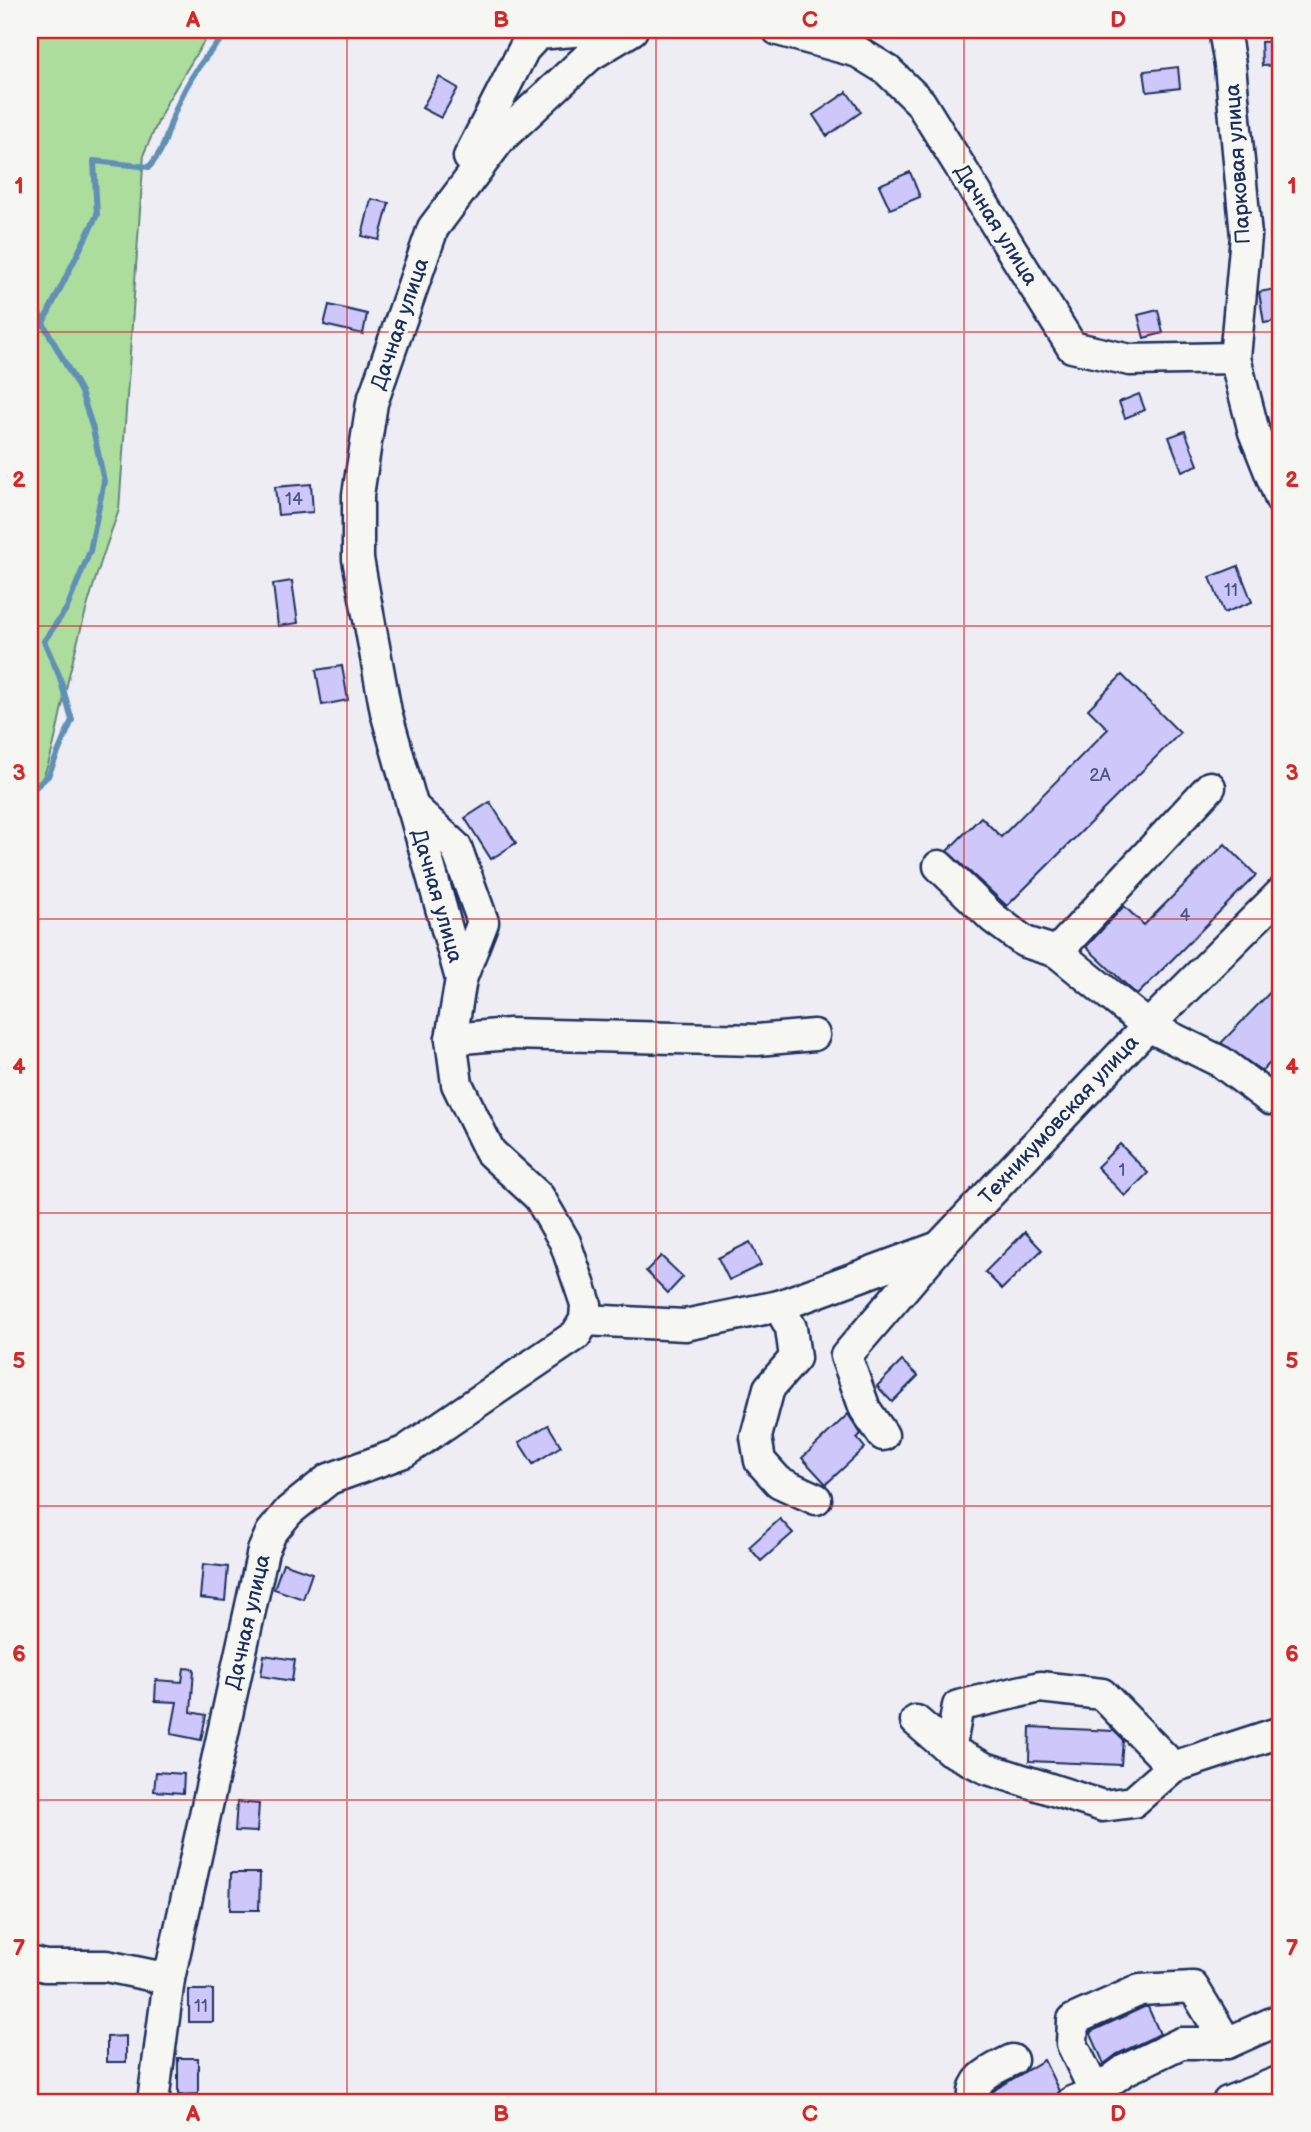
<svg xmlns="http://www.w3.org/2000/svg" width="1311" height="2132" font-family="'Balsamiq Sans',sans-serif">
<rect width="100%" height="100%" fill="#eeedf4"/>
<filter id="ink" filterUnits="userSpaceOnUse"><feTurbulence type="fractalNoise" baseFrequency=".0143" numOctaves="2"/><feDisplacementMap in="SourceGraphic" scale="14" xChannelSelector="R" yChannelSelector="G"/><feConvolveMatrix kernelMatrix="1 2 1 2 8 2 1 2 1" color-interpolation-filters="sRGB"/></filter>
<g filter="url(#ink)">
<path fill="#addd9d" stroke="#64867e" stroke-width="2" d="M39 30H211L167 102 144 153 119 510C96 572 77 638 63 702 55 736 52 770 30 799V34Z"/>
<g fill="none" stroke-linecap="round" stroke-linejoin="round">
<g stroke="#6190b6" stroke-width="6">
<path d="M30 292 43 323"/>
<path d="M30 792 48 776 72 720 59 675 44 641 67 608 90 551 104 481 93 429 81 392 43 323 97 215 94 161 149 167C167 147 166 133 176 109 188 79 208 51 231 30"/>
</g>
</g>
<g fill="#cdc7fa" stroke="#1b2f5e" stroke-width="2">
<path d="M1281 41V65L1262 66 1261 42Z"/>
<path d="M1178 67 1180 88 1147 92 1144 71Z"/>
<path d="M439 77 458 88 441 118 422 108Z"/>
<path d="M847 92 861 112 827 136 813 115Z"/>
<path d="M910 172 920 197 890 209 879 185Z"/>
<path d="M371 199 389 203 379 240 362 236Z"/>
<path d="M1281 288V320L1264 323 1259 292Z"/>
<path d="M329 305 367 314 363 334 324 325Z"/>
<path d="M1158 310 1163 333 1144 338 1138 315Z"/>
<path d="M1139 394 1145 410 1125 418 1119 402Z"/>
<path d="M1185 431 1198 465 1182 471 1169 437Z"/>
<path d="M311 484 313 512 278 515 275 487Z"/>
<path d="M1238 566 1252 602 1224 613 1210 577Z"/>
<path d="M292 581 298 623 278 626 273 584Z"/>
<path d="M342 666 348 700 322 705 316 670Z"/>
<path d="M1122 675 1180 733 1007 906 947 851 981 817 1001 837 1108 729 1088 709Z"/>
<path d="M490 802 516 843 491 859 465 818Z"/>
<path d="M1225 844 1256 875 1137 995 1086 947 1124 906 1144 925Z"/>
<path d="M1281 981V1052L1262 1071 1221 1043Z"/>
<path d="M1120 1144 1148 1173 1125 1196 1097 1167Z"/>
<path d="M1025 1232 1042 1250 1002 1289 985 1272Z"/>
<path d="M750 1242 761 1265 729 1280 718 1258Z"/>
<path d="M661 1256 683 1277 668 1293 646 1271Z"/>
<path d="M902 1361 918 1376 892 1402 877 1386Z"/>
<path d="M848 1414 861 1434 857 1438 865 1448 826 1484 802 1458Z"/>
<path d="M548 1425 561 1446 533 1464 519 1442Z"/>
<path d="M780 1519 793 1533 761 1561 749 1547Z"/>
<path d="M283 1563 312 1573 303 1599 274 1589Z"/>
<path d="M203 1564 228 1567 225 1601 200 1598Z"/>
<path d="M264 1655 295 1660 292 1681 261 1676Z"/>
<path d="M184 1668 194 1669 191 1712 206 1715 201 1740 171 1734 177 1702 155 1701 156 1680 182 1682Z"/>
<path d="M1030 1727 1114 1731 1123 1740 1121 1765 1029 1761Z"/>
<path d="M156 1772 184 1774 183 1793 154 1791Z"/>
<path d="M237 1802 259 1804 257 1832 235 1831Z"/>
<path d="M231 1873H260L259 1910H230Z"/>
<rect x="189" y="1990" width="24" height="32"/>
<path d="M1144 2007H1148L1160 2034 1117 2054 1104 2064 1090 2032Z"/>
<path d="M126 2036V2062H107V2037Z"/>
<path d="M178 2058H198V2094L178 2095Z"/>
<path d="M1044 2060 1059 2091 1056 2096 1042 2102H991L992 2093 996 2089Z"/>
</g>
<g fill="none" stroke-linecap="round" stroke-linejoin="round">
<g stroke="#1b2f5e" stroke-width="35">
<g id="minor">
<path d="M778 30 858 52 887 70 920 102 1072 347 1130 360 1235 358"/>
<path d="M1224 30 1230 65 1246 236 1235 358 1254 432 1281 500"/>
<path d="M469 157 524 49 538 34 585 30"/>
<path d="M412 806 456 847 483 922 461 979"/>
<path d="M939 866 993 918 1025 942 1057 952 1148 1026 1221 1062 1270 1099 1281 1095"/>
<path d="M1057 952 1210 787"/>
<path d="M451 1039 509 1034 757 1040 814 1035"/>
<path d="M779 1306 791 1328 795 1358 769 1388 756 1437 760 1461 779 1482 816 1499"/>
<path d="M585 1320 685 1325 779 1306 936 1248"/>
<path d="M883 1435 865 1409 846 1356 939 1247 1148 1026 1281 893"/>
<path d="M916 1721 950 1750 985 1768 1103 1806 1133 1802 1173 1767 1281 1732"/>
<path d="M950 1750 958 1706 1040 1687 1102 1694 1173 1767"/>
<path d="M30 1962 45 1966H106L169 1979"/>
<path d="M1095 2092 1072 2044 1073 2020 1140 1990 1193 1987 1227 2043"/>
<path d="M153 2102 169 1979 263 1551 271 1533 289 1511 329 1479 404 1452 576 1335 585 1320 586 1304 565 1242 539 1197 490 1152 457 1084 451 1039 461 979 386 712 358 559V495L372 403 433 228 500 139 589 56 632 30"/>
<path d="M974 2102C970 2077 993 2070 1012 2060"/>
<path d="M1072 2102 1095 2092 1125 2070 1181 2043H1227L1281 2019"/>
<path d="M1228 2102 1281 2081"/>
</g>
</g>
<use href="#minor" stroke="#f6f6f2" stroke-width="30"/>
</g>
</g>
<path fill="none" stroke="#d62828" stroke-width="2" stroke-opacity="0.55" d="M347 30V2102M656 30V2102M964 30V2102M30 332H1281M30 626H1281M30 919H1281M30 1213H1281M30 1506H1281M30 1800H1281"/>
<g text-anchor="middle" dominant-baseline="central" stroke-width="7" stroke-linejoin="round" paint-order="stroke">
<g font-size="18" fill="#485585">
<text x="294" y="499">14</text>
<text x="1231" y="590">11</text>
<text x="1100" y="775">2А</text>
<text x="1185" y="915">4</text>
<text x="1122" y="1170">1</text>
<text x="201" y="2006">11</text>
</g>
<g font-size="21" fill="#1b2f5e" stroke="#f6f6f2">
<text transform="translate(1238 164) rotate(-94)">Парковая улица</text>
<text transform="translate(996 225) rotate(58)">Дачная улица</text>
<text transform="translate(400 324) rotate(-71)">Дачная улица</text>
<text transform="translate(437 896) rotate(74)">Дачная улица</text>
<text transform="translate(1059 1120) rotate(-47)">Техникумовская улица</text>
<text transform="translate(248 1622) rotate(-77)">Дачная улица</text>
</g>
</g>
<rect width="1311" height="2132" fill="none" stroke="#f6f6f2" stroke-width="77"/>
<rect x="38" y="38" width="1234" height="2056" fill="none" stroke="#d62828" stroke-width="2.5"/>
<g font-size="23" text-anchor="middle" font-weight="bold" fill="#d62828">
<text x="193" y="27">A</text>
<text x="501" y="27">B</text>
<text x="810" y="27">C</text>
<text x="1118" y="27">D</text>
<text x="19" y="193">1</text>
<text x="1292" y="193">1</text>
<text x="19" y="487">2</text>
<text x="1292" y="487">2</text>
<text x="19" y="780">3</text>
<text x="1292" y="780">3</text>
<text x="19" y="1074">4</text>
<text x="1292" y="1074">4</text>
<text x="19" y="1368">5</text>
<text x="1292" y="1368">5</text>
<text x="19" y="1661">6</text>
<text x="1292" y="1661">6</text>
<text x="19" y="1955">7</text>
<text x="1292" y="1955">7</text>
<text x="193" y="2121">A</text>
<text x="501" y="2121">B</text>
<text x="810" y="2121">C</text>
<text x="1118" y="2121">D</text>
</g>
</svg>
